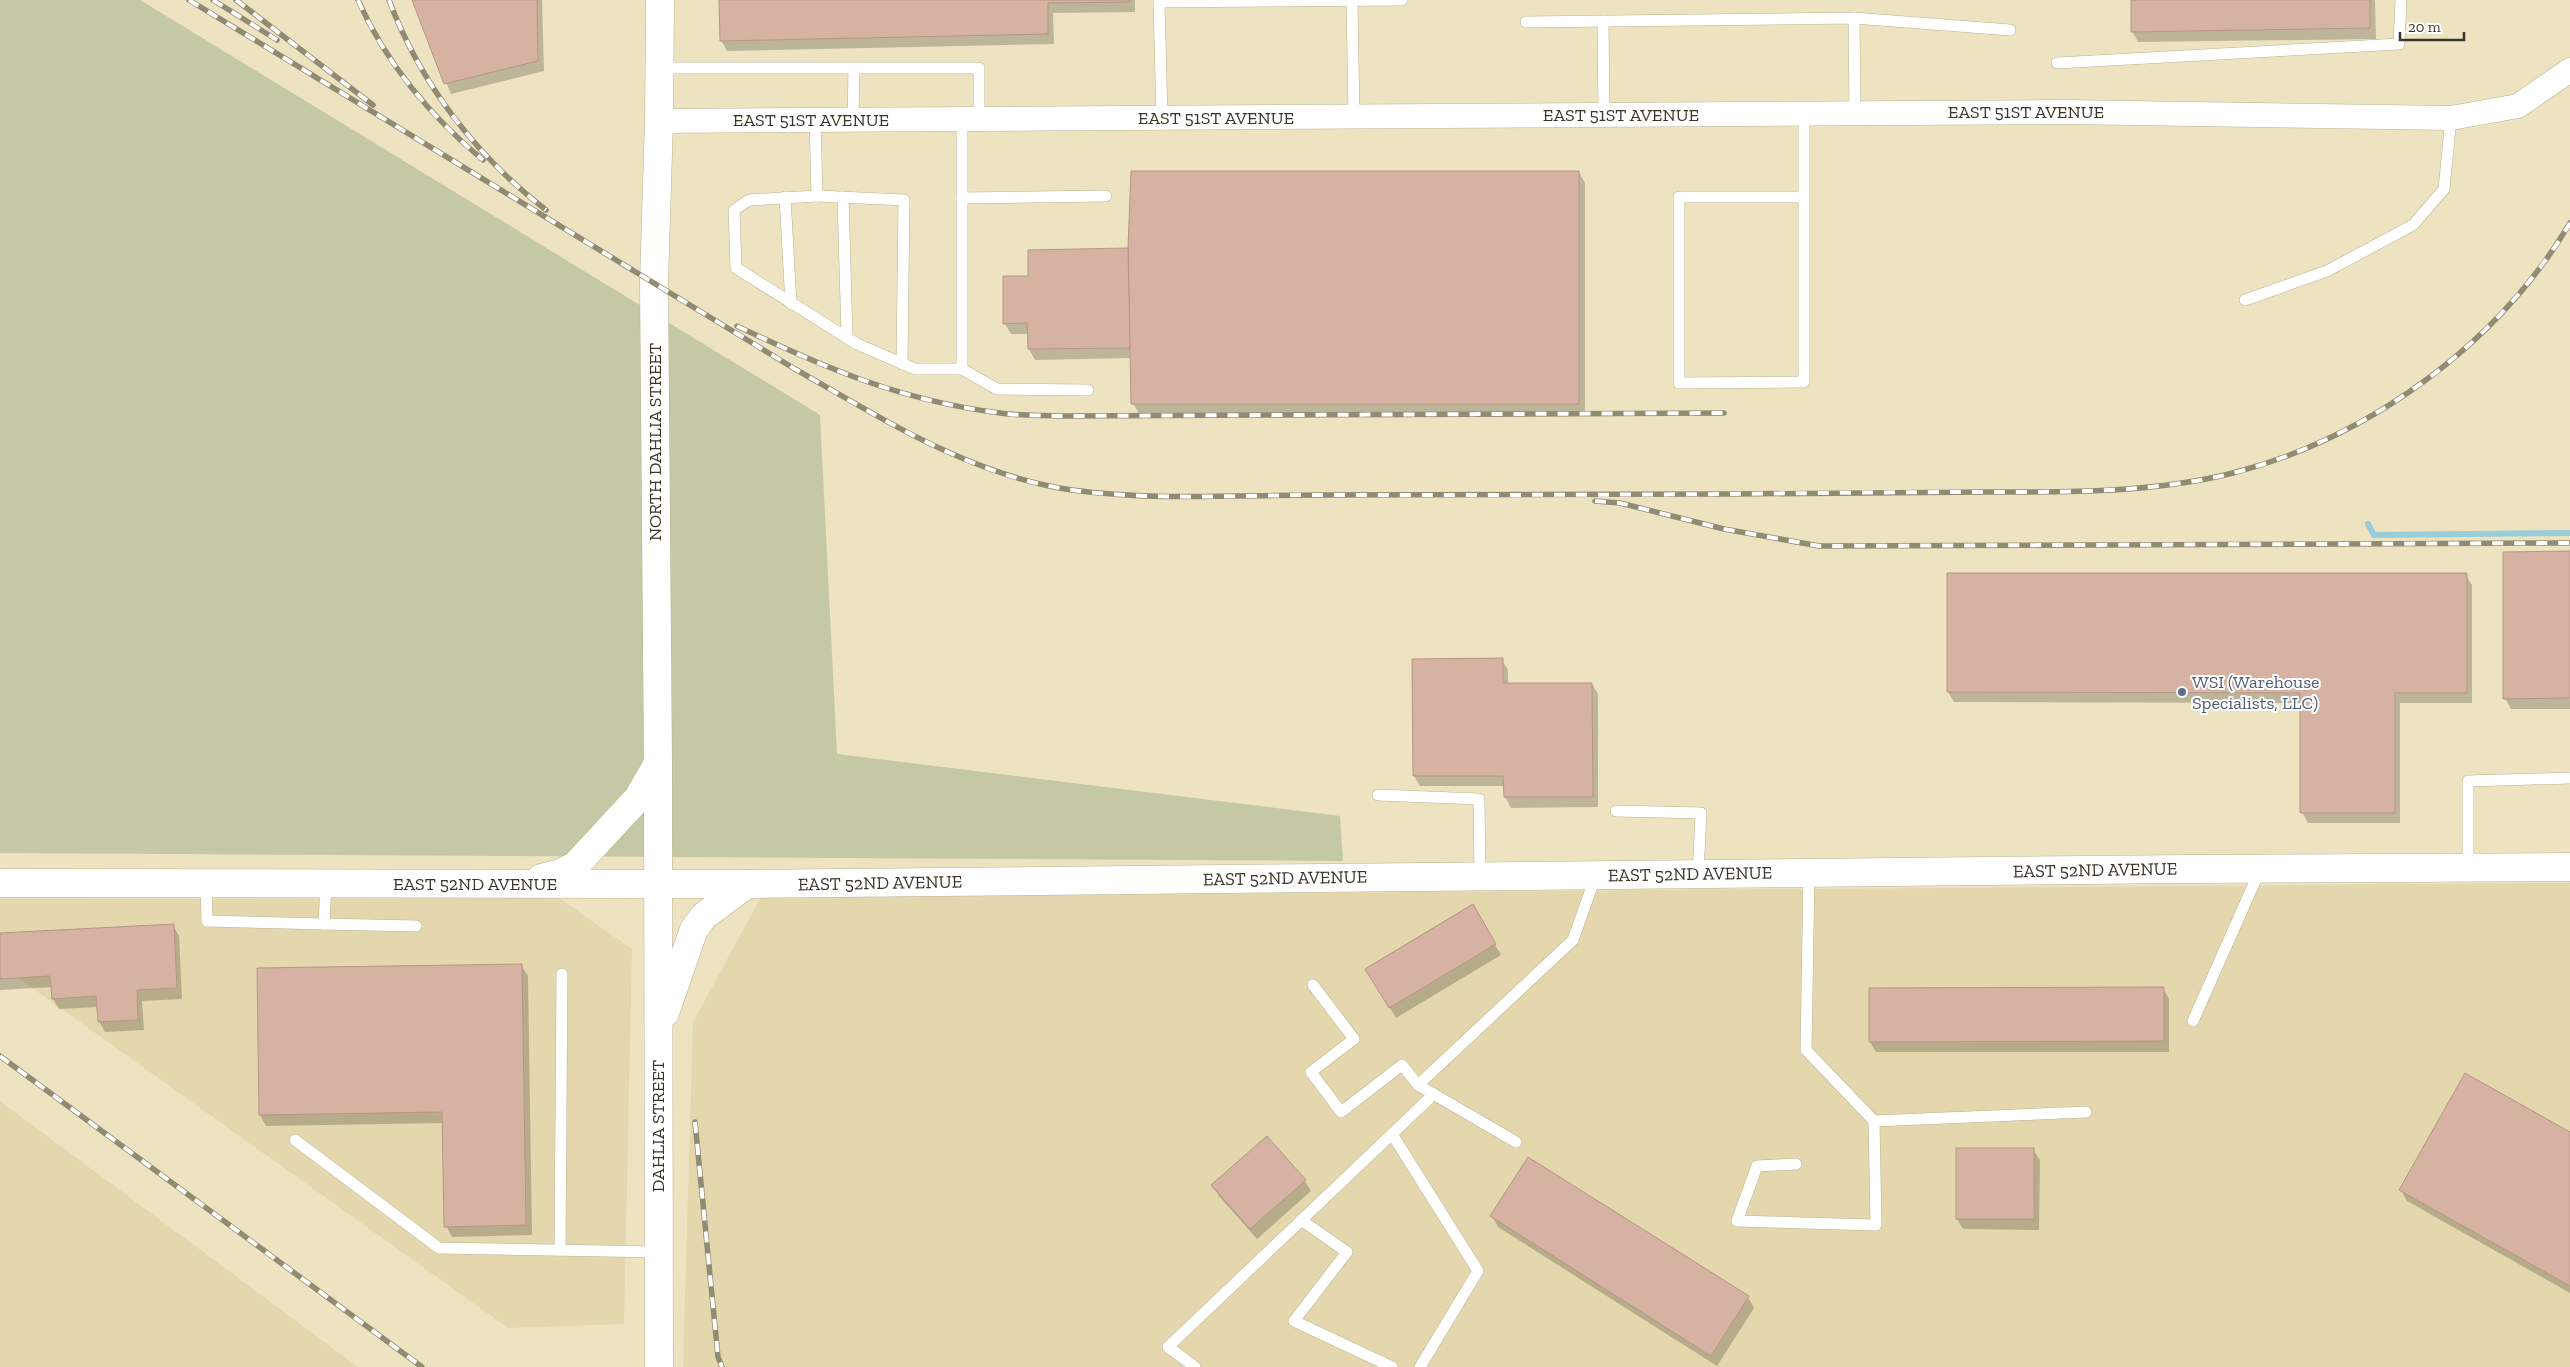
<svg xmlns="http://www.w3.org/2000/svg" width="2570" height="1367" font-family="'Zilla Slab',serif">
<rect width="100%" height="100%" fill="#ede3c0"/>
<g fill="#e4d7ad">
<path d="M2570 883V1367H683L693 1022 761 897Z"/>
<path d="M559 898 632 949 624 1324 508 1328 0 965V899Z"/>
<path d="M0 1101 358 1367H0Z"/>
</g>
<path fill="#c4c8a4" d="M0 0H140L820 415 837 754 1340 816 1343 861 0 853Z"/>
<g fill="#0003">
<path d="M413 0H542L544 71 451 94Z"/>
<path d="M720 0H1135V12L1053 13 1054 44 727 51 721 40Z"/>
<path d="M2132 0H2375L2376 39 2138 42 2132 31Z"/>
<path d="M1579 172 1585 183V414H1139L1133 403 1131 358 1035 360 1029 349V334H1011L1005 324 1030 277 1129 249Z"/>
<path d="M2570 553V709H2511L2505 698Z"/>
<path d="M2466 575 2472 585V703H2400V823H2308L2302 812V703L1954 702 1948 692Z"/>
<path d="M1502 660 1508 670V685L1592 684 1598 694V807L1511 808 1505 797V786H1420L1414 776Z"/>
<path d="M1472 906 1501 955 1396 1018 1367 969Z"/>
<path d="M173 925 179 936 182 999 142 1001 144 1030 105 1032 99 1021 98 1007 59 1009 53 999 52 987 0 990V934Z"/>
<path d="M521 965 528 976 532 1235 452 1237 446 1226 444 1123 266 1126 260 1115Z"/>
<path d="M2163 988 2169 999V1052H1876L1870 1042Z"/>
<path d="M2570 1134V1293L2407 1201 2401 1190Z"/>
<path d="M1267 1138 1305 1181 1311 1191 1257 1239 1219 1196 1213 1185Z"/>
<path d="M2033 1150 2040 1160 2039 1230 1963 1229 1957 1219Z"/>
<path d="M1492 1216 1748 1297 1754 1308 1717 1366 1498 1227Z"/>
</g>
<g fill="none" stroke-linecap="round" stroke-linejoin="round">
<path stroke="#99cdd9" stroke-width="6" d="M2368 524 2374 535 2570 533"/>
</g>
<g fill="#d6b2a2" stroke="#b79586">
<path d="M412 0H537L538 61 444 84Z"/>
<path d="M719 0H1130V2L1048 3V34L720 41Z"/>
<path d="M2131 0H2370V28L2131 32Z"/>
<path d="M1131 171H1579V404H1131L1128 248Z"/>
<path d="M1128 248 1130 348 1028 349 1027 323 1003 324V276H1028V250Z"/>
<path d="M2570 551V698L2503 699V552Z"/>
<path d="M1947 573H2467V693H2395V813H2300V693L1947 692Z"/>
<path d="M1503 658V683H1592L1593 797H1504L1503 776H1413L1412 659Z"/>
<path d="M1473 904 1496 944 1389 1008 1365 969Z"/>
<path d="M174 924 177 988 137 990 138 1020 98 1022 96 996 52 999 50 976 0 979V933Z"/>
<path d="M522 964 526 1225 444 1227 442 1112 259 1115 257 968Z"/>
<path d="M2164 987V1041L1869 1042V988Z"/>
<path d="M2465 1073 2570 1132V1286L2399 1190Z"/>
<path d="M1267 1136 1306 1180 1250 1229 1211 1185Z"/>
<rect x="1956" y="1148" width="78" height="71"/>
<path d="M1528 1157 1749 1296 1711 1356 1490 1216Z"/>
</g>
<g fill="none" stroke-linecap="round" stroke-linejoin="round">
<g stroke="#bbb290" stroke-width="12">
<g id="lane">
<path d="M1352 2 1354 117"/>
<path d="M1854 18 1855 113"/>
<path d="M1603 21 1604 115"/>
<path d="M1526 22 1854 18 2010 30"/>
<path d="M2057 63 2399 44 2401 0"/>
<path d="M659 68H979V119"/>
<path d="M1804 113V382L1679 383V197H1804"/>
<path d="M1162 118 1159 2 1402 0"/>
<path d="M815 120 817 196 749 200 734 210 736 268 857 344 915 369H962V119"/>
<path d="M853 120 854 69"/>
<path d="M817 196 904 200 902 364"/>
<path d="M785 197 791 304"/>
<path d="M843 197 847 337"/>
<path d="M962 198 1106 196"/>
<path d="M2245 300 2327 271 2413 225 2444 189 2451 118"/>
<path d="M962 369 997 389 1088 390"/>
<path d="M1378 795 1479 799 1480 876"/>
<path d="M1616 811 1701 813 1698 874"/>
<path d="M2468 868V781L2570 778"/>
<path d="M1809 873 1806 1050 1874 1121 2086 1112"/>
<path d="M326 883 324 924 416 926"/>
<path d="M206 884 207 921 324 924"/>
<path d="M1313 985 1354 1039 1311 1072 1341 1112 1402 1065 1418 1085"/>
<path d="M2193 1021 2260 870"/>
<path d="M1392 1134 1478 1271 1420 1367"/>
<path d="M295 1140 439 1248 659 1252"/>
<path d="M1516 1142 1418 1085 1573 940 1596 875"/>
<path d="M1796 1164 1757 1166 1737 1221 1876 1225 1874 1121"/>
<path d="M1301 1220 1347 1252 1294 1321 1392 1367"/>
<path d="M560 1250 562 974"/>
<path d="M1195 1367 1168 1347 1434 1094"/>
</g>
</g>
<g stroke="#bbb290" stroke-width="25">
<path id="street" d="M659 121 2066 112 2451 118 2518 106 2570 70"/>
</g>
<g stroke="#bbb290" stroke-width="29">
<g id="secondary">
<path d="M541 878 561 873 576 865 638 798 657 765"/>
<path d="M0 883 747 884 2188 869 2570 867"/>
<path d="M665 1013 694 929 704 916 747 884"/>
<path d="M659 1367 658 764 654 282 659 121 660 0"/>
</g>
</g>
<use href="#lane" stroke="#fff" stroke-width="11"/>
<use href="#street" stroke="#fff" stroke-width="24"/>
<use href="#secondary" stroke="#fff" stroke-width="28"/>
<g stroke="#928b73" stroke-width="5.5">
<g id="rail">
<path d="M189 0 795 369C883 419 969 475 1072 490 1153 501 1238 495 1320 495 1456 495 1593 495 1730 494 1815 493 1901 492 1987 492 2069 492 2153 493 2233 473 2369 438 2498 344 2570 223"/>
<path d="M213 0 277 40"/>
<path d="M236 0 373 105"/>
<path d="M358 0C385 62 431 117 483 160"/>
<path d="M389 0C420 83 476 156 546 210"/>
<path d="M737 326C825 368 902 401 1000 413 1020 416 1041 415 1061 416L1724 413"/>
<path d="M1595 501 1620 503 1724 529 1819 546 2570 543"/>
<path d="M0 1056 422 1367"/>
<path d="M695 1122 718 1357 722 1367"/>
</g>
</g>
<use href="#rail" stroke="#fff" stroke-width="4" stroke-dasharray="11" stroke-linecap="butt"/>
</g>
<circle fill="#5c6f8a" stroke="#fff" stroke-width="2" cx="2182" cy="692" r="5"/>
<g text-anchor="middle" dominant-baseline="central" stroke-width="4" stroke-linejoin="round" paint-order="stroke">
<g font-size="18" fill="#393527" stroke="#fff">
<text x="2026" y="112">EAST 51ST AVENUE</text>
<text x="1621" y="115">EAST 51ST AVENUE</text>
<text x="1216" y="118">EAST 51ST AVENUE</text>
<text x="811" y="120">EAST 51ST AVENUE</text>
<text transform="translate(655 442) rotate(-90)">NORTH DAHLIA STREET</text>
<text transform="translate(2095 870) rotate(-1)">EAST 52ND AVENUE</text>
<text transform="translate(1690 874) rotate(-1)">EAST 52ND AVENUE</text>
<text transform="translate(1285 878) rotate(-1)">EAST 52ND AVENUE</text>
<text transform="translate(880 883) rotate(-1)">EAST 52ND AVENUE</text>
<text x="475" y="884">EAST 52ND AVENUE</text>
<text transform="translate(658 1126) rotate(-90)">DAHLIA STREET</text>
</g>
<g font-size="18" fill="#4e5e75" stroke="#fff" text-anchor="start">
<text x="2192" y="682">WSI (Warehouse<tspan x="2192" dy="21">Specialists, LLC)</tspan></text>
</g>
</g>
<path d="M2400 32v8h64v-8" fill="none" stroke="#393527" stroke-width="2.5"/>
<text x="2408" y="32" font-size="15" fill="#393527" stroke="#ffffff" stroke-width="4" paint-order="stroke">20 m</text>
</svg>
